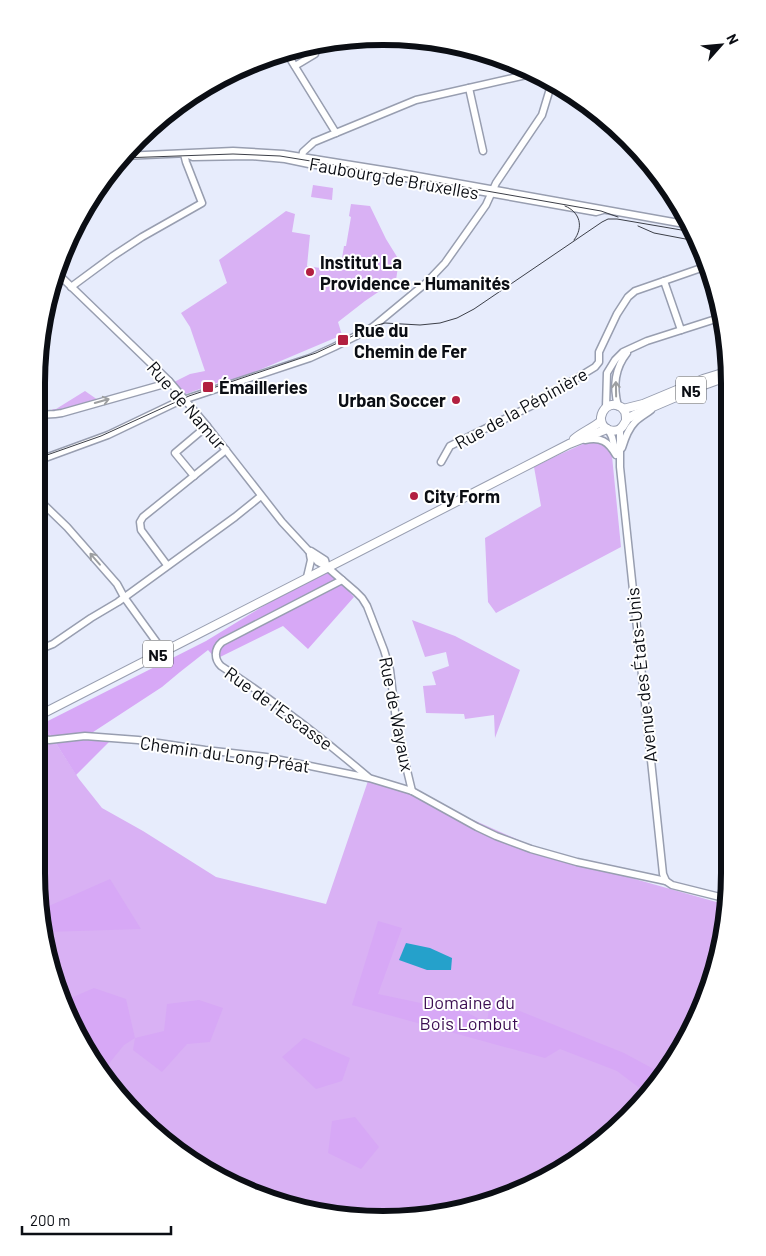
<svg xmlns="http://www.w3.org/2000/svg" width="766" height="1256" font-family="Barlow,sans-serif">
<rect width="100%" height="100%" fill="#e7ecfc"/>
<g fill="#d9b1f4">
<path d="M313 185 333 188 332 200 311 197Z"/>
<path d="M351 204 370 206 386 239 399 260 396 280 365 301 338 322 342 335 252 373 226 382 225 380 186 394 174 382 190 374 205 371 190 327 181 313 227 283 219 260 286 211 295 214 292 232 310 235 307 266 340 271 344 246H346L351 217 349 216Z"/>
<path d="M85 391 98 400 55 412 52 409H56Z"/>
<path d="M594 439 611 446 621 547 496 613 488 602 485 538 541 506 534 467 554 457Z"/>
<path d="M412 620 455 636 520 670 495 738 494 715 465 719 464 714 426 713 423 686 436 685 432 672 449 666 446 652 425 657Z"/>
<path d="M48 731 79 779 102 808 143 831 216 877 326 904 369 778 417 795 557 857 727 905 711 985 671 1066 594 1148 494 1201 383 1220 272 1201 172 1148 108 1084 55 984 36 873V735Z"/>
</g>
<g fill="#d7a8f6">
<path d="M327 567 354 597 308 649 283 626 216 659 208 650 180 672 162 687 84 738 109 742 76 775 48 731 36 735V727L206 641Z"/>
<path d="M110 879 141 929 46 932 42 909Z"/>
<path d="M378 921 402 928 378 994 468 1013 487 1023 490 999 624 1053 663 1074 646 1093 617 1071 560 1049 545 1058 352 1005Z"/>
<path d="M94 988 126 999 135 1038 164 1031 167 1004 199 1000 223 1008 210 1042 187 1044 162 1072 133 1050 135 1038 124 1045 111 1061 103 1075 64 1001Z"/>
<path d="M304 1038 350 1058 342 1081 316 1089 282 1057Z"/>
<path d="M355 1117 379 1147 361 1169 328 1153 332 1121Z"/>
<path d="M424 1209 427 1212 383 1220 367 1217 368 1215Z"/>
</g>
<path fill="#25a1cb" d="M406 943 430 948 452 958 451 970H427L399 960Z"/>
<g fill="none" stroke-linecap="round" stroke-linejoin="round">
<g stroke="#989eb0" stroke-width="9">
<g id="minor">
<path d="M286 52 336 133"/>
<path d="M295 66 315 54 316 50 313 44"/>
<path d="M469 88 483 151"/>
<path d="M186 154 193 157 250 156 285 159 309 164 377 173 596 212 603 210"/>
<path d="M123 156 233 151 283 154 395 172 690 225"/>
<path d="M301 161 303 152 314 142 416 100 535 73"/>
<path d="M55 271 169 381 207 426 282 522 307 549 318 562 327 567 356 592 362 598 367 606 384 650 390 670 397 729 412 791"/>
<path d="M664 281 681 330"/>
<path d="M71 287 113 256 142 237 202 203 186 162 184 154"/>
<path d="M618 406C613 387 615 368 627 353"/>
<path d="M606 407 607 373 615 360 623 352 647 341 722 317"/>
<path d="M37 415 55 414 62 413 161 385 169 381"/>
<path d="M608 429 612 437 615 449"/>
<path d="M620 429V467L663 874 666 881"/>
<path d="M585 440C601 437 608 441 616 455"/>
<path d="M622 448C625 438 628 429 635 422 640 417 646 414 651 410"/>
<path d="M37 461 108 435 175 403 192 397 310 358 334 347 368 330 374 326 426 283 445 263 486 205 496 183 542 115 552 82"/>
<path d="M441 462 450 446 533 405 595 367 599 362V352L617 314 628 297 635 291 707 266"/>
<path d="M194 476 175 453 207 426"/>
<path d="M37 498 67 527 117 584 124 597 163 651"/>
<path d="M311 551 325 560 327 567"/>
<path d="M167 565 141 530 140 522 143 517 226 450"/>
<path d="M307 577 311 560 310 555"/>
<path d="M342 580 222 642C214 649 214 659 221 666 273 700 321 737 368 777"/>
<path d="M37 647 43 648 53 644 91 618 118 602 235 517 261 496"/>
<path d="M36 736 49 740 85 736 138 740 205 750 266 757 369 778 412 791 477 827 496 836 531 849 577 862 666 881 672 885 728 899"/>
</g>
</g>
<g stroke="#989eb0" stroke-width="10">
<g id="major">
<path d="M623 409 643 404 703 379 729 371"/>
<path d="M626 421C626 415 626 410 621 407 605 397 592 423 609 430 613 431 617 431 620 429 624 426 625 422 627 419 629 418 632 416 634 415L704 385 729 376"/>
<path d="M574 439C582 432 593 428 601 421"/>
<path d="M36 717 569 444 607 429"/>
</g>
</g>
<use href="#minor" stroke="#fff" stroke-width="6"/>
<use href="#major" stroke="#fff" stroke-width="8"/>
<g stroke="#3c3f48" stroke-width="1">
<path d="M122 158 233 154 280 156 372 171 601 211 618 217"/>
<path d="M565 206C580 212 584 227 574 240"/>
<path d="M638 226 654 233 696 241"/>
<path d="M37 459 47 455 101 436 189 396 316 353 374 326 385 323 420 325 440 323 457 318 474 309 602 222 608 219H617L693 232"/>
</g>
</g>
<defs><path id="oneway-shaft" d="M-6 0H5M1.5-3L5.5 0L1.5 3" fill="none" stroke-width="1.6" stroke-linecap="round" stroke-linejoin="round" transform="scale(1.25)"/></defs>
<g stroke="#9d9fa1">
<use href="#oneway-shaft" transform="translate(616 389) rotate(-91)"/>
<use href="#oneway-shaft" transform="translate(102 401) rotate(-16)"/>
<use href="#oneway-shaft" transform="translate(95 559) rotate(-131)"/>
</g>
<g fill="#b21f40" stroke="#fff" stroke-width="2">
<circle cx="310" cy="272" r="5"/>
<rect x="337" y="334" width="12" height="12" rx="2.5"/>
<rect x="202" y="381" width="12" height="12" rx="2.5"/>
<circle cx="456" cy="400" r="5"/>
<circle cx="414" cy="496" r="5"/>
</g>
<g text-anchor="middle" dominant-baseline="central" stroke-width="4" stroke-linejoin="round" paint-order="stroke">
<g fill="#fff" stroke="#54565a" stroke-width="1">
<rect x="676" y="376.5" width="30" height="27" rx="4"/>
<rect x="143" y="640.5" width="30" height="27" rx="4"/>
</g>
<g font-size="16" font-weight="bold" fill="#0b0e14">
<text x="691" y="390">N5</text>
<text x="158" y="654">N5</text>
</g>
<g font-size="18" fill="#0b0e14" stroke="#fff">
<text transform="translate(394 178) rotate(10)">Faubourg de Bruxelles</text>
<text transform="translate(187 405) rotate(49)">Rue de Namur</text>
<text transform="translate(521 408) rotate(-29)">Rue de la Pépinière</text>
<text transform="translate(641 675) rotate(-96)">Avenue des États-Unis</text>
<text transform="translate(279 708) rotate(36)">Rue de l'Escasse</text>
<text transform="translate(397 714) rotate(79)">Rue de Wayaux</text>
<text transform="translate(225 754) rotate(8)">Chemin du Long Préat</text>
</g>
<g font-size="18" font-weight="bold" fill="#0b0e14" stroke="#fff" text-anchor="start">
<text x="320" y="262">Institut La<tspan x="320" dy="21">Providence - Humanités</tspan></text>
<text x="354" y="330">Rue du<tspan x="354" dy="21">Chemin de Fer</tspan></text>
<text x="219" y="387">Émailleries</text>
<text x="446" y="400" text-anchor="end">Urban Soccer</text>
<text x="424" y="496">City Form</text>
</g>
<g font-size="18" fill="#3c0e52" stroke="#fff">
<text x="469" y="1002">Domaine du<tspan x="469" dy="21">Bois Lombut</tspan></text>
</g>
</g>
<path d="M0 0H766V1256H0ZM383 45H383A338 338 0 0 1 721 383V873A338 338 0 0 1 383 1211H383A338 338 0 0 1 45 873V383A338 338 0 0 1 383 45Z" fill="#fff" fill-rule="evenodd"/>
<path fill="none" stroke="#0b0e14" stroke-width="6" d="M383 45H383A338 338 0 0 1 721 383V873A338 338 0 0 1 383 1211H383A338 338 0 0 1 45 873V383A338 338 0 0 1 383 45Z"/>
<g transform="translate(721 45) rotate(63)" stroke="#ffffff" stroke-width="4" paint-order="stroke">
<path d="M0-4L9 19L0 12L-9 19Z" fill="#0b0e14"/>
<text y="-8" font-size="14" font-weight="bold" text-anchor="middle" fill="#0b0e14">N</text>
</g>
<path d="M22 1226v8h149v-8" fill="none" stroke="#0b0e14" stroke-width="2.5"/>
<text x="30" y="1226" font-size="15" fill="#0b0e14" stroke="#ffffff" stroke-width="4" paint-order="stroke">200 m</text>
</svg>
